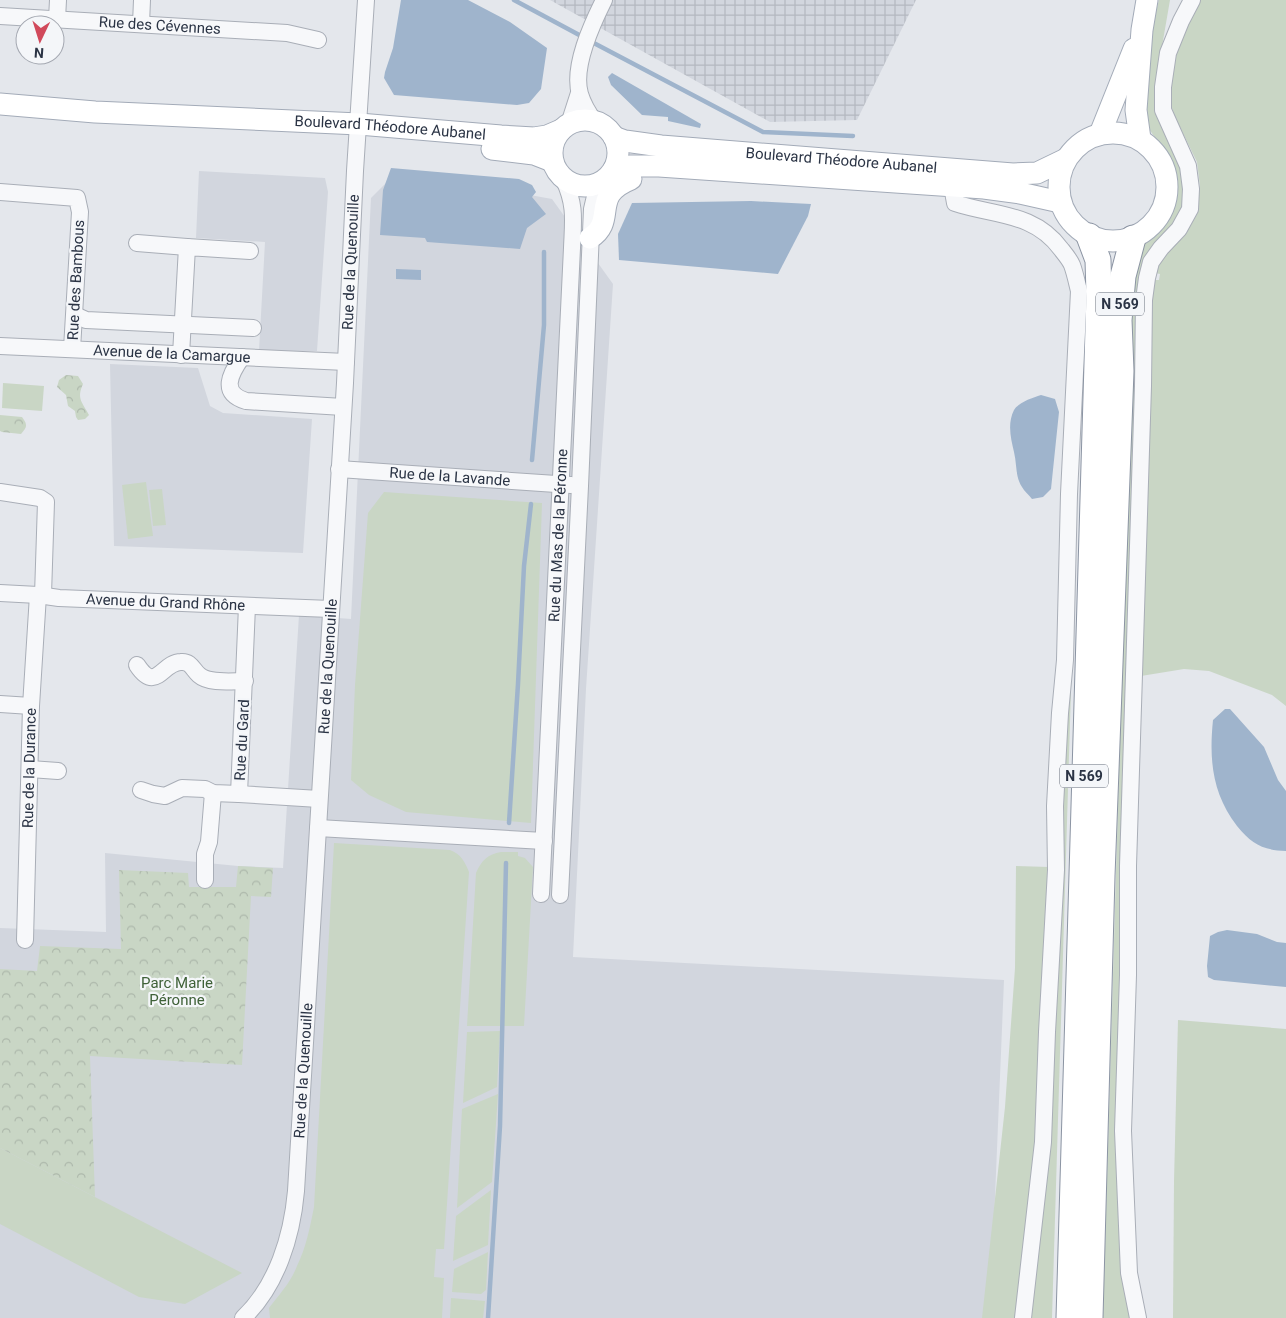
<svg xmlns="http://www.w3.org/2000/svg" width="1286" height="1318" font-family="Roboto,sans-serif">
<defs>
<pattern id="industrial-grid" width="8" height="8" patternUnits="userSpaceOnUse" patternTransform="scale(1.25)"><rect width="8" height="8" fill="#d2d6de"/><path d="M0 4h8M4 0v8" fill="none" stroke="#b4b8c0"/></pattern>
<pattern id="park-crowns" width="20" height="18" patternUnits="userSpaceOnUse" patternTransform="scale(1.25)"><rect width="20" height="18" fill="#c9d6c5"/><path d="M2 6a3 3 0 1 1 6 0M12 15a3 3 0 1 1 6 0" fill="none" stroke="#adb8ab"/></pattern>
</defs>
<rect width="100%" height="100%" fill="#e4e7ec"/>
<g fill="#d2d6de">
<path d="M199 171 325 178 328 192 317 351H259L265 242 196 238Z"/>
<path d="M398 171 552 199 613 284 586 689 573 957 1004 980 990 1318H0V928L106 932 105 853 238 866 283 868 299 615 351 619 371 198Z"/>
<path d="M110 364 198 368 210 406 223 413 312 419 303 553 114 546Z"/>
</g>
<path fill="url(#industrial-grid)" d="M550 0H916L857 120 770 122Z"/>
<g fill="#c9d6c5">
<path d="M1159 0H1170L1160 58 1157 95 1187 178 1181 211 1173 228 1153 251 1125 831 1133 1318H1103L1130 393 1131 284 1143 242 1162 226 1174 201 1177 186 1169 158 1147 126 1143 113 1150 35Z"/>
<path d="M1201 0H1286V706L1272 695 1209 671 1184 669 1141 676 1151 329 1154 280H1159L1160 274 1155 273V266L1198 200 1200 186 1197 162 1174 115 1168 94 1175 57 1183 31Z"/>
<path d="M3 383 44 386 42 411 2 408Z"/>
<path d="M146 482 153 536 128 539 122 485Z"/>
<path d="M162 489 166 525 153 526 149 490Z"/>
<path d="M384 492 542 503 531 823 406 812 369 795 351 780 355 685 368 513Z"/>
<path d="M1072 657 1052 1318H1028L1059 817Z"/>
<path d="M334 843 450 850C461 854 465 862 469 872L444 1249H436L434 1277 444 1278 442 1318H270L269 1308C279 1295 291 1282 297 1266 306 1248 310 1227 314 1207Z"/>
<path d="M501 852H518V856L525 858 533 867 524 1026H467L476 873C481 861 488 854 501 852Z"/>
<path d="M1016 866 1049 867 1035 1149 1018 1318H982L1005 1107 1015 968Z"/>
<path d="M1178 1020 1286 1029V1318H1173L1174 1181Z"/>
<path d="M500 1031 497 1087 463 1103 467 1032Z"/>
<path d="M498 1094 492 1182 457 1208 462 1109Z"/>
<path d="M0 1148 242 1273 185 1304 139 1297 0 1224Z"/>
<path d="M491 1190 488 1245 453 1261 456 1216Z"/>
<path d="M488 1252 486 1290 481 1294 452 1292 454 1269Z"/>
<path d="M451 1298 485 1301 483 1318H450Z"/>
</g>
<g fill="url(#park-crowns)">
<path d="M66 375 78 376 83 384C76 399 83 403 89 415L85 419 78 420 76 417 75 411 68 406 66 395 57 387 59 380Z"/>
<path d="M0 415 22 417C28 425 27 427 21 434L2 432 0 431Z"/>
<path d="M238 866 273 868 271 897 251 896 242 1065 90 1056 95 1197 0 1148V969L37 971 40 946 121 949 119 870 188 873 189 887H236Z"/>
</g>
<g fill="#9fb4cc">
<path d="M401 0H468L510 22 547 48 541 89 529 103 517 105 394 95 384 78 385 72 393 48Z"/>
<path d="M612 73 701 124 700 128 668 121V117L642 115 611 85 608 77Z"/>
<path d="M391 168 519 179 532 185 536 192 532 197 546 214 527 228 520 249 427 242 425 238 380 235 383 190Z"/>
<path d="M751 201 811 204 808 216 778 274 619 260 618 234 632 203Z"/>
<path d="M396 269 421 270V280L396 279Z"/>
<path d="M1041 395 1055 399 1059 412 1051 489 1043 497 1032 499C1029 495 1024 491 1022 487 1015 476 1017 464 1014 452 1011 439 1007 424 1014 410 1019 402 1032 398 1041 395Z"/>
<path d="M1225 709H1230L1264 747 1278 780 1286 791V851C1262 850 1252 844 1237 826 1212 793 1209 760 1213 720Z"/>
<path d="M1227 930 1257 934 1277 942 1286 943V987L1214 980 1208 977 1207 966 1210 936 1218 932Z"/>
</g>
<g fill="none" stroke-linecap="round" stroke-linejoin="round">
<g stroke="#9fb4cc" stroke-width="4.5">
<path d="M514 0 583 37"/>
<path d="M590 41 763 132 853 136"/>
<path d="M532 460 544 325V252"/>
<path d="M509 823 518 684 524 566 531 504"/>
<path d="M488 1318 500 1126 506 863"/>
</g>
<g stroke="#a9aeb7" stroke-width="18">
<g id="minor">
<path id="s1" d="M0 16 287 33 318 40"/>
<path d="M57 19 58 0"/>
<path d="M141 24 142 0"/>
<path d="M595 122C589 114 583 104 580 94 572 67 592 24 604 0"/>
<path d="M569 124 579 93"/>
<path d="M952 186 955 203C994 216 1034 212 1061 249 1065 254 1070 260 1072 265 1075 273 1077 283 1079 291L1069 494 1065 660 1060 713 1055 806 1056 870 1047 1032 1043 1142 1023 1318"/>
<path d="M0 192 77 198 80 212 72 349"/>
<path d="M137 243 187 247"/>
<path d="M75 315 86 320 253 328"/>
<path id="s2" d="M0 346 346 362"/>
<path d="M181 355 187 247 250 251"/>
<path d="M242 357C230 374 220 393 246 401L343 407"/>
<path id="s3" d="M339 469 571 485"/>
<path d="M0 492 40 498 46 502 43 595"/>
<path id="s4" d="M0 593 38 595 59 598 331 609"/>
<path d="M247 606 239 794 319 799"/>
<path d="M137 665C156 694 162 662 181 662 191 661 193 670 199 675 209 684 232 681 245 681"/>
<path d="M0 704 31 706"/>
<path d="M30 769 58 771"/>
<path d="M141 790 153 794 165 796 182 788 205 789 213 793 239 794"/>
<path d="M318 828 544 841"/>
<path d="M205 880V854L209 842 213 793"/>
<path id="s5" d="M541 894 572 248C573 221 576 206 564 180"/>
<path d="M560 895 580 486 592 209 596 192 601 183"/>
<path id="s6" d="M25 940 31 706 38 595"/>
<path id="s7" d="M243 1318C277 1286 292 1236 296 1191L345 383 355 171 366 0"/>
<path d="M1138 1318 1129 1273 1123 1131 1128 975V866L1143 386 1144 300 1147 278 1151 262 1161 248 1179 229 1190 209 1191 189 1188 166 1163 110V87L1168 53 1181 21 1192 0"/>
</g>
</g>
<g stroke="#a3abb8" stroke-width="23">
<g id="major">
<path id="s8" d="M0 104 95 112 359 124 501 136 534 138 547 136 561 130"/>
<circle cx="585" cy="153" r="33"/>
<circle cx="1113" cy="187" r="54"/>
<path d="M1100 134 1134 49"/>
<path id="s9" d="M614 137 625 141 661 146 1013 174 1037 173 1066 159"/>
<path d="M1140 139 1136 110 1142 30 1147 0"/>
<path d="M492 149 534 154 552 161"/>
<path d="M614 169 630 166H659L984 188 1020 193 1060 202"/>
<path d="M590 238C618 220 589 196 631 179"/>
</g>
</g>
<g stroke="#8b94a3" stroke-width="27">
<g id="highway">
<path d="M1069 1318 1099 295 1098 260 1089 236"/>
<path d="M1090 1318 1102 876 1121 371 1119 320 1123 276 1133 238"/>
</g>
</g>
<use href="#minor" stroke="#f7f8fa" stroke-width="16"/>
<use href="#major" stroke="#fff" stroke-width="21"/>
<use href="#highway" stroke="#fff" stroke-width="25"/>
</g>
<g text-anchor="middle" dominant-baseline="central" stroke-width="4.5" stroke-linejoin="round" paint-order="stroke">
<g fill="#f4f6f9" stroke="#676e7b" stroke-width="1">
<rect x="1096" y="292.5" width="48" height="23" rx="4"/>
<rect x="1060" y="764.5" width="48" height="23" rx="4"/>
</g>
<g font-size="14" font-weight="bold" fill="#2b3445">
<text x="1120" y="304">N 569</text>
<text x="1084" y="776">N 569</text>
</g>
<g font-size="15" fill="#2b3445" stroke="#f4f6f9">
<text stroke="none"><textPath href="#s1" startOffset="160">Rue des Cévennes</textPath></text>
<text stroke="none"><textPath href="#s8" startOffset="391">Boulevard Théodore Aubanel</textPath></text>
<text stroke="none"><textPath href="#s9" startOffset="229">Boulevard Théodore Aubanel</textPath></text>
<text stroke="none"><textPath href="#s7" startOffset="1071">Rue de la Quenouille</textPath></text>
<text transform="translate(76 280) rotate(-87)">Rue des Bambous</text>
<text stroke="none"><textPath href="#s2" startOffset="172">Avenue de la Camargue</textPath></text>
<text stroke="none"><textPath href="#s3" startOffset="111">Rue de la Lavande</textPath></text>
<text stroke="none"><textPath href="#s5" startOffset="359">Rue du Mas de la Péronne</textPath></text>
<text stroke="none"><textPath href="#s4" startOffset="166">Avenue du Grand Rhône</textPath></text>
<text stroke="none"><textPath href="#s7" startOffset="666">Rue de la Quenouille</textPath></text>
<text transform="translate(242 740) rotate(-87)">Rue du Gard</text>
<text stroke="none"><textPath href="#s6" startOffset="172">Rue de la Durance</textPath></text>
<text stroke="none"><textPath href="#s7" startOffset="261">Rue de la Quenouille</textPath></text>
</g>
<g font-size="15" fill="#3f6138" stroke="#f4f6f9">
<text x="177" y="983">Parc Marie<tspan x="177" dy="17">Péronne</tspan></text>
</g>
</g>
<g transform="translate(40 40) rotate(184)"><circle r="24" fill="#f4f6f9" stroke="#a4a8b1"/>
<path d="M0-4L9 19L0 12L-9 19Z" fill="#d1495b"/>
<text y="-8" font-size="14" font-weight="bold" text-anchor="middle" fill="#2b3445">N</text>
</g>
</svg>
